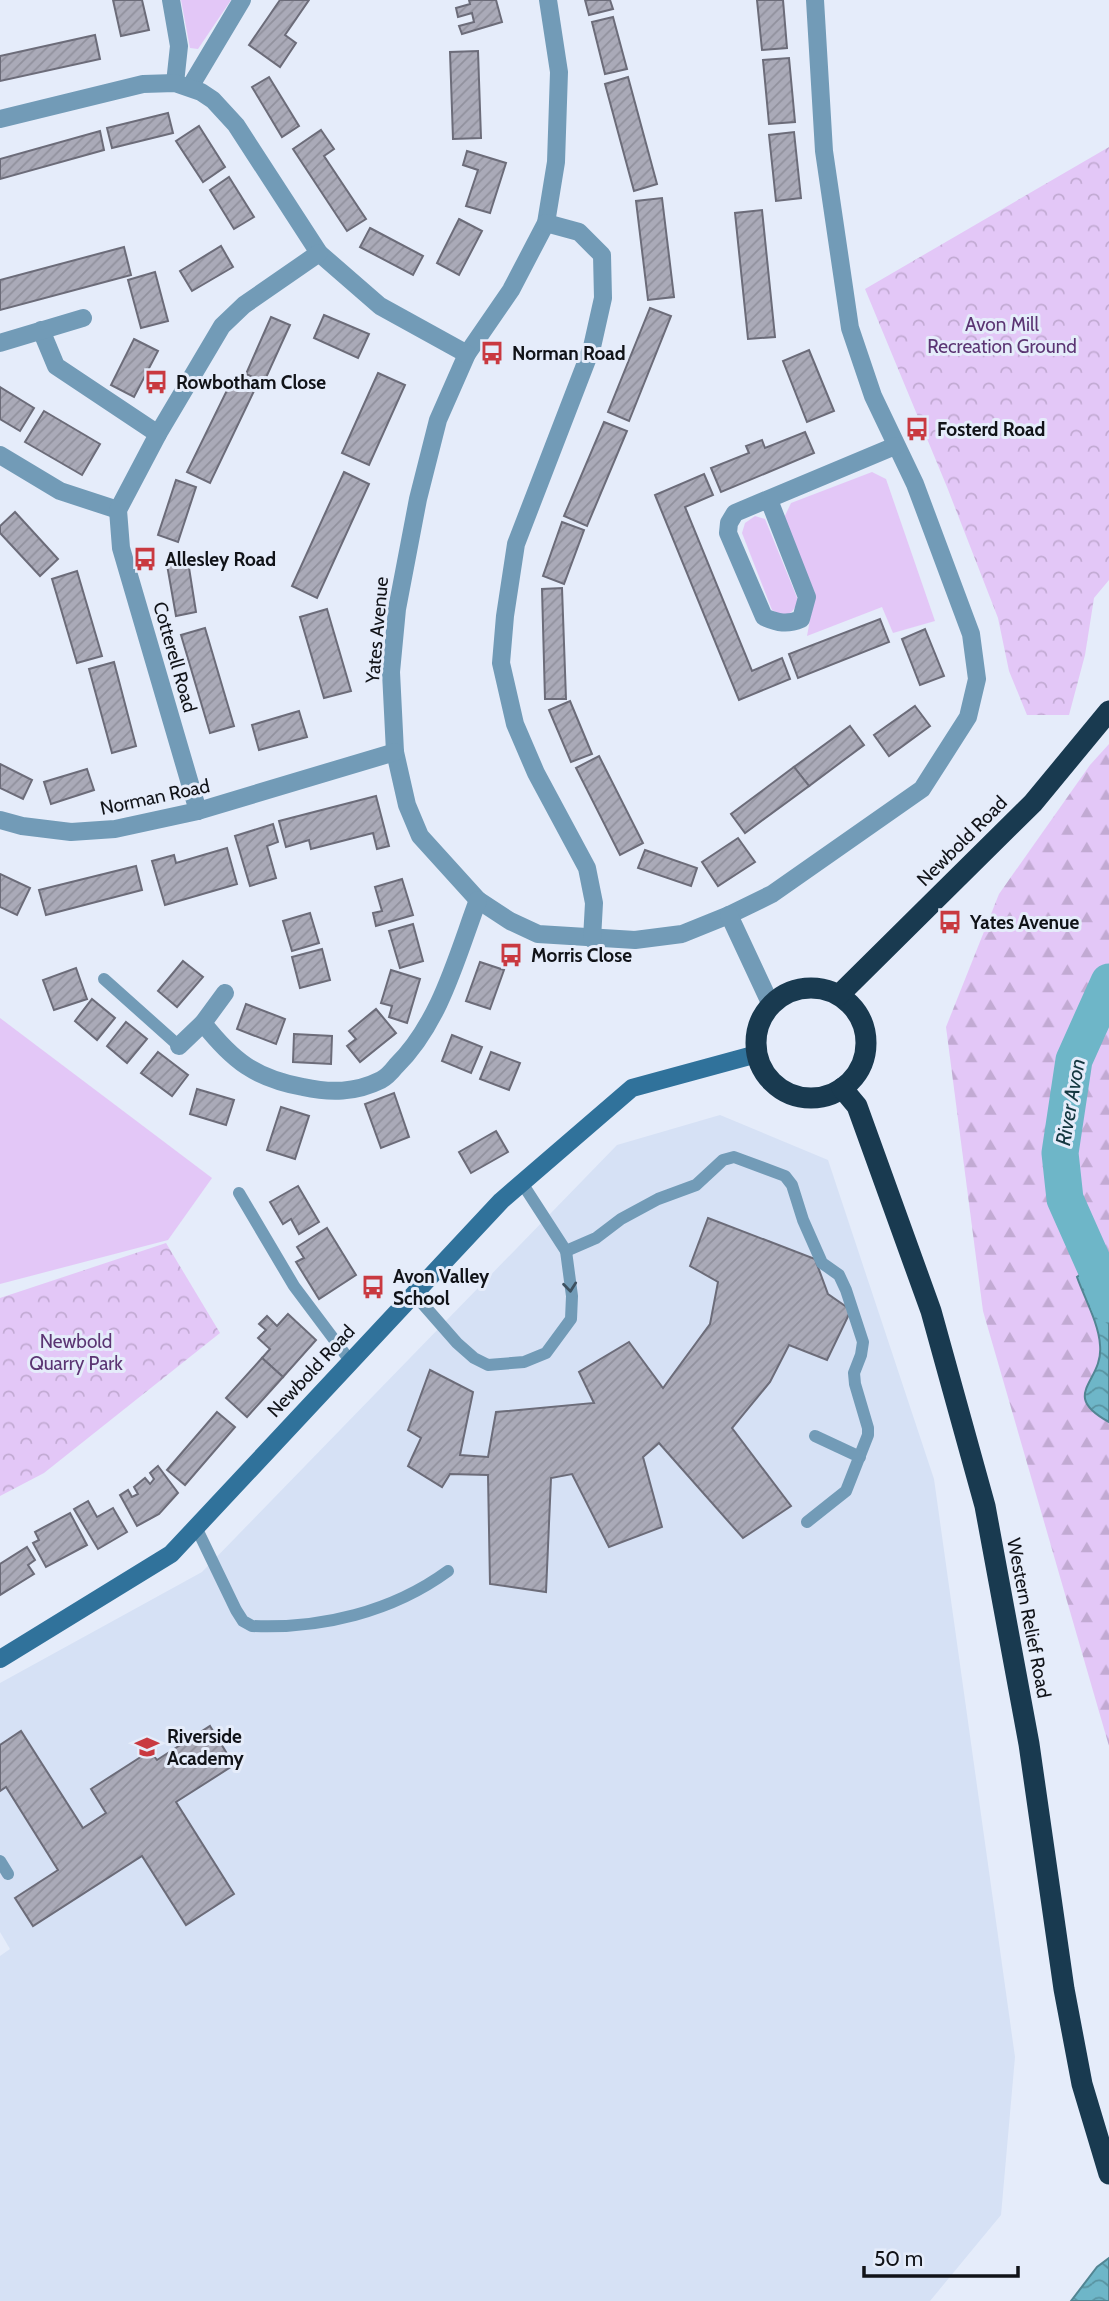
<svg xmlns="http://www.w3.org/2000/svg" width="1109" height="2301" font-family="Cabin,sans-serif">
<defs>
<pattern id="forest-firs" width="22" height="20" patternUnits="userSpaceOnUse" patternTransform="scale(1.75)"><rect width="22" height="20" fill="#e3c7f7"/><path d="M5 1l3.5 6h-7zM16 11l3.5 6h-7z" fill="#c2aad3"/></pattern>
<pattern id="park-crowns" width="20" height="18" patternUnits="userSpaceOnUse" patternTransform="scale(1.75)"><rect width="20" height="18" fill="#e3c7f7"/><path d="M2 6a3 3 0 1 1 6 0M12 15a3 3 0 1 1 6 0" fill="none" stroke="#c2aad3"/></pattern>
<pattern id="water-waves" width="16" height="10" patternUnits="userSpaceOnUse" patternTransform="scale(1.75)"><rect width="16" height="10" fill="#6eb6c8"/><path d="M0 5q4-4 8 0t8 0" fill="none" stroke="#5993a1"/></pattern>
<pattern id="building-hatch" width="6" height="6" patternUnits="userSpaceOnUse" patternTransform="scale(1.75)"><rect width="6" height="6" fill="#aaaab8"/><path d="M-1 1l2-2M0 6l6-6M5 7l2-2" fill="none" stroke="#91919d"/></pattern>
</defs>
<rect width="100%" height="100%" fill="#e5ecfa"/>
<path fill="#d6e1f5" d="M720 1115 828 1160 934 1479 1015 2057 1001 2215 930 2301H0V1956L10 1949 0 1932V1683L202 1572 617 1145Z"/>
<g fill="#e3c7f7">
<path d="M181 0H231L198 49 190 48Z"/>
<path d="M872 472 886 479 935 621 893 633 882 607 807 636 815 593 784 518 791 503Z"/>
<path d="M755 516 765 519 798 600C793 615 786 619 772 610L742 533 745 523Z"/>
<path d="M0 1018 212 1178 168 1240 0 1284Z"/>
</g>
<path fill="url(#forest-firs)" d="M1109 744V1746L983 1311 946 1027 999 894 1090 765Z"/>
<g fill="url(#park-crowns)">
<path d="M1109 147V580L1094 598 1085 655 1069 715H1027L1009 671 998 618 947 487 865 289Z"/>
<path d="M166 1243 220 1333 44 1473 0 1496V1298Z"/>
</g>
<g fill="url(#water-waves)" stroke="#528593" stroke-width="2">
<path d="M1109 1255V1422C1058 1394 1104 1382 1100 1345 1099 1324 1084 1297 1077 1277Z"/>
<path d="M1109 2258V2301H1071L1097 2267Z"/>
</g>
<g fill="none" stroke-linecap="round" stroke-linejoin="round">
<path stroke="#6eb6c8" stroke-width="37" d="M1109 982 1074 1060 1060 1153 1065 1199 1097 1271 1109 1304"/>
</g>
<g fill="url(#building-hatch)" stroke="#6c6c79" stroke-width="2">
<path d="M113 0H142L149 30 121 36Z"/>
<path d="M280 0H309L285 35 296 43 280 67 249 45Z"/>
<path d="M469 0H496L502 22 462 34 459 26 474 22 472 13 458 17 456 8 470 4Z"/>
<path d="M585 0H610L613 9 589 15Z"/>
<path d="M757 0H783L787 48 762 50Z"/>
<path d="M613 17 627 69 605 74 592 22Z"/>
<path d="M95 35 100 59 0 81V56Z"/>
<path d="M478 51 481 138 453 139 450 52Z"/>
<path d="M789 58 795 122 769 124 763 60Z"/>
<path d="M269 77 299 126 282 137 252 87Z"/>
<path d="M628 77 657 184 634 191 605 84Z"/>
<path d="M168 113 173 133 112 148 107 128Z"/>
<path d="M199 126 225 167 203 182 176 141Z"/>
<path d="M321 130 334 149 324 156 366 219 347 231 293 149Z"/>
<path d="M100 131 104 150 0 179V159Z"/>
<path d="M794 132 801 198 776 201 769 135Z"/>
<path d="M467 151 506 163 490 213 466 206 478 170 463 165Z"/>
<path d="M229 177 254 217 234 229 210 190Z"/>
<path d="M662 198 674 297 648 300 636 201Z"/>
<path d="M762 210 775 337 748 339 735 213Z"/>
<path d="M459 219 482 231 459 275 437 263Z"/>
<path d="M370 228 423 256 413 275 360 247Z"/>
<path d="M221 246 233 267 192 291 180 271Z"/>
<path d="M124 247 131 275 0 310V280Z"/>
<path d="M155 272 168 321 141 328 128 280Z"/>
<path d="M650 308 671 316 629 421 608 412Z"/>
<path d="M324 315 369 334 358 358 314 338Z"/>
<path d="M271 317 290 325 264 382 246 374Z"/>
<path d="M134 339 158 351 134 397 111 385Z"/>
<path d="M809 350 834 411 807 422 783 361Z"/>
<path d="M378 373 405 385 369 465 342 453Z"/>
<path d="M232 380 254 391 210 483 187 472Z"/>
<path d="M0 387 34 408 20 431 0 419Z"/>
<path d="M44 411 100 444 82 475 25 442Z"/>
<path d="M604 422 627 431 587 526 564 516Z"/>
<path d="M805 432 814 453 721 492 711 468 749 453 746 446 762 440 765 448Z"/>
<path d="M344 472 369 484 317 598 292 586Z"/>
<path d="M704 474 713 495 685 507 752 671 782 658 790 679 739 700 655 495Z"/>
<path d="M176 480 196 487 178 542 158 535Z"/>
<path d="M15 512 58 559 40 576 0 533V526Z"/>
<path d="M562 522 584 530 564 584 543 576Z"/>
<path d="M187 555 196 612 176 616 166 559Z"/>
<path d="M77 571 102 656 77 663 52 579Z"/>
<path d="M562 588 566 699H545L542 589Z"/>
<path d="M327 609 351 691 324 698 300 617Z"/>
<path d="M880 619 889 642 798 678 789 654Z"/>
<path d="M205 628 234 726 210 733 181 635Z"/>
<path d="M925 629 944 676 920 685 902 639Z"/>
<path d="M114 662 136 746 112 753 89 669Z"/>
<path d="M570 701 592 754 571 762 549 710Z"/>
<path d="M915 706 930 726 889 756 874 735Z"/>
<path d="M299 711 307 737 259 750 252 725Z"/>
<path d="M850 726 864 745 809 786 794 767Z"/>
<path d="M599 756 643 843 620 855 576 768Z"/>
<path d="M0 764 32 780 23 799 0 788Z"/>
<path d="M794 767 809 786 745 833 731 814Z"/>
<path d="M87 769 94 790 51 804 44 782Z"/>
<path d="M376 796 389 846 377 849 373 833 311 849 309 840 286 847 279 821Z"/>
<path d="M273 824 278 842 267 846 276 878 250 886 235 836Z"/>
<path d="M738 838 755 862 718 886 702 862Z"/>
<path d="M227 848 237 884 165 905 152 861 174 855 176 863Z"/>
<path d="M645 850 697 868 691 886 638 868Z"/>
<path d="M136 866 142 890 46 915 39 890Z"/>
<path d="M0 874 30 888 17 915 0 907Z"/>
<path d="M402 879 413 915 376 926 373 913 382 911 375 887Z"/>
<path d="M310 913 319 943 292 951 283 921Z"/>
<path d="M413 924 423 961 400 968 389 931Z"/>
<path d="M322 949 330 980 300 988 292 957Z"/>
<path d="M183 961 203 977 177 1007 158 991Z"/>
<path d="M480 962 504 970 490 1009 466 1001Z"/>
<path d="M76 968 87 999 54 1010 43 980Z"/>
<path d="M391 970 420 979 407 1023 389 1017 392 1006 381 1003Z"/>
<path d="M92 999 115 1018 97 1040 75 1021Z"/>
<path d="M246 1004 285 1019 276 1044 237 1029Z"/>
<path d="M376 1009 396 1033 360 1062 347 1046 356 1039 349 1031Z"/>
<path d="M126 1022 147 1039 127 1063 107 1046Z"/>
<path d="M294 1034 332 1036 331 1064 293 1062Z"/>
<path d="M452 1035 482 1047 471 1073 442 1061Z"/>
<path d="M158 1052 188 1075 172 1096 141 1073Z"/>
<path d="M491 1052 520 1063 509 1090 480 1079Z"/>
<path d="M197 1089 234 1100 226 1125 190 1114Z"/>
<path d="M394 1093 409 1137 381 1148 365 1104Z"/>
<path d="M281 1107 309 1116 295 1159 267 1150Z"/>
<path d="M496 1131 508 1152 471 1173 459 1152Z"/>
<path d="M298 1186 319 1222 299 1234 291 1219 283 1224 270 1202Z"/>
<path d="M708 1218 815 1259 828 1294 851 1310 827 1360 789 1345 770 1382 732 1428 791 1506 743 1538 659 1443 643 1457 662 1527 609 1547 572 1474 551 1478 546 1592 490 1584 488 1475 450 1474 442 1487 408 1466 421 1438 408 1430 430 1370 473 1392 460 1455 488 1457 496 1412 594 1403 579 1372 629 1342 663 1388 710 1324 718 1282 690 1266Z"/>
<path d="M327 1228 356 1275 319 1299 296 1262 304 1258 297 1247Z"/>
<path d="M288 1314 316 1340 283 1377 262 1358 270 1349 258 1338 266 1330 259 1324 267 1316 277 1326Z"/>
<path d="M262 1358 283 1377 247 1417 226 1398Z"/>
<path d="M217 1412 235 1427 185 1485 167 1470Z"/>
<path d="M158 1466 178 1493 159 1514 137 1526 120 1495 128 1490 132 1497 138 1494 134 1487 145 1478 150 1484 154 1479 150 1473Z"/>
<path d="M88 1501 97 1517 113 1508 127 1532 98 1549 74 1509Z"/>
<path d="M70 1513 87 1545 46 1567 33 1543 39 1540 35 1532Z"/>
<path d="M27 1547 35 1560 28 1565 34 1574 0 1595V1564Z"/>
<path d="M210 1726 234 1765 176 1802 234 1894 186 1925 142 1856 33 1926 15 1898 58 1870 6 1787 0 1791V1745L21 1731 83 1828 106 1813 91 1789 150 1751 157 1760Z"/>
</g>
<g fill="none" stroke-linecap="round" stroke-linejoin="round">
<g stroke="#729bb7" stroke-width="12">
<path d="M104 979 179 1046"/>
<path d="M239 1193 294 1286 351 1362"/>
<path d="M566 1251 596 1238 621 1219 658 1199 696 1185 723 1160 734 1157 785 1176 792 1185 803 1220 822 1263 839 1275 846 1290 863 1342 861 1355 854 1373 855 1384 868 1428V1435L846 1491 807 1522"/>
<path d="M414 1294 457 1343 474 1358 488 1365 524 1362 546 1353 571 1319 572 1296 566 1251 522 1183"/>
<path d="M815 1436 860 1457"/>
<path d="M196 1527 236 1610 243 1621 252 1626C321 1629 392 1612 448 1571"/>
<path d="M0 1861 8 1874"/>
</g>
<g stroke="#729bb7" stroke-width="18">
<path d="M171 0 179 46 175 83"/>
<path d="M548 0 559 72 556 162 546 223 511 290 467 354 438 420 418 499 397 609 391 672 395 752 407 805 420 836 478 900 510 921 538 934 635 940 682 934 729 915 772 894 922 789 968 717 977 679 971 634 915 484 873 396 850 328 824 151 815 0"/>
<path d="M190 87 242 0"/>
<path d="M0 119 143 84 175 83 201 92 213 100 236 125 319 253 380 306 467 354"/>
<path d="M546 223 579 232 602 255 603 298 592 347 516 544 505 616 501 663 515 724 536 773 587 868 594 903 592 939"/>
<path d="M41 330 56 366 158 434"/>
<path d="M0 343 83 318"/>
<path d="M0 455 60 491 118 510"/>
<path d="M769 500 807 597 801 619C787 625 778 623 764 617L728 533 729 523 735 513 895 446"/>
<path d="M198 811 121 548 118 510 158 434 222 326 244 305 319 253"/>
<path d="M0 820 22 826 71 832 115 829 198 811 395 752"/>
<path d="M729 915 771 1005"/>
<path d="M203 1023C233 1061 255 1078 303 1087 330 1093 355 1093 381 1080 387 1077 392 1071 396 1066 440 1023 457 956 478 900"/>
<path d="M179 1046 203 1023 225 993"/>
</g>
<path stroke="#30729b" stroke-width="18" d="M0 1659 171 1554 501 1201 632 1088 757 1054"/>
<g stroke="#193a50" stroke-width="21">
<circle cx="811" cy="1043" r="55"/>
<path d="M839 995 1033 803 1109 711"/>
<path d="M842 1088 857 1106 931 1311 985 1506 1029 1744 1064 1989 1082 2084 1109 2174"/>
</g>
</g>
<defs><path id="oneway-chevron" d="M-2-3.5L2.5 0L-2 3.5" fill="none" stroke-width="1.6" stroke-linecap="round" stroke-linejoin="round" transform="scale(1.75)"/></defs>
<use stroke="#3d5060" href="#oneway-chevron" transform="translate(570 1287) rotate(84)"/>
<defs>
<g id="bus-bare" transform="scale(1.89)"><path d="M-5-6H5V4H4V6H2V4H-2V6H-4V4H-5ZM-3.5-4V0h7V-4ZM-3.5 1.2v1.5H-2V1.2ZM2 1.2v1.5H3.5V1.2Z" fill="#c93940" stroke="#e5ecfa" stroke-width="2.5" paint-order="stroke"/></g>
<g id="school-bare" transform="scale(1.89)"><path d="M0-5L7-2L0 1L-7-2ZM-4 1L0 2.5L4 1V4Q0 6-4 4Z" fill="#c93940" stroke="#e5ecfa" stroke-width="2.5" paint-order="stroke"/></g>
</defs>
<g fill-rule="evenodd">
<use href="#bus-bare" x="492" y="353"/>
<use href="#bus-bare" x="156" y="382"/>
<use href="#bus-bare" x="917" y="429"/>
<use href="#bus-bare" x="145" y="559"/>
<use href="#bus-bare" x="950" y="922"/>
<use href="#bus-bare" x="511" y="955"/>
<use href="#bus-bare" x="373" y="1287"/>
<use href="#school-bare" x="147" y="1747"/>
</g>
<g text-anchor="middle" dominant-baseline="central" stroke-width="6" stroke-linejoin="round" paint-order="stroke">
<g font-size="19" fill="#5b3573" stroke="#e5ecfa">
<text x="1002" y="324">Avon Mill<tspan x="1002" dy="22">Recreation Ground</tspan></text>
<text x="76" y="1341">Newbold<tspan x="76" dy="22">Quarry Park</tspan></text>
</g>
<g font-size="19" font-weight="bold" fill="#111318" stroke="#e5ecfa" text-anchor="start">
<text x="512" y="353">Norman Road</text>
<text x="176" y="382">Rowbotham Close</text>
<text x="937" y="429">Fosterd Road</text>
<text x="165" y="559">Allesley Road</text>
<text x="970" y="922">Yates Avenue</text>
<text x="531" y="955">Morris Close</text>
<text x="393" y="1276">Avon Valley<tspan x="393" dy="22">School</tspan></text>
<text x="167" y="1736">Riverside<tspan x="167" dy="22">Academy</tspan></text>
</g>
<g font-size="19" fill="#111318" stroke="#e5ecfa">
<text transform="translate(377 630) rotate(-85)">Yates Avenue</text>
<text transform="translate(175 657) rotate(74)">Cotterell Road</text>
<text transform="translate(155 797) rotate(-12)">Norman Road</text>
<text transform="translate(962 841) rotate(-45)">Newbold Road</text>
<text transform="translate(311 1371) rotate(-47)">Newbold Road</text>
<text transform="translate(1029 1618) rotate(79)">Western Relief Road</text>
</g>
<g font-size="21" font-style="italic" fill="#143740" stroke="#e5ecfa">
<text transform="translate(1070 1102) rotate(-80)">River Avon</text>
</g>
</g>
<path d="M864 2266v10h154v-10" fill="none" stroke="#111318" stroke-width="3.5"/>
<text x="874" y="2266" font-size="21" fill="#111318" stroke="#e5ecfa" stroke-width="5" paint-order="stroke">50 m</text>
</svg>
